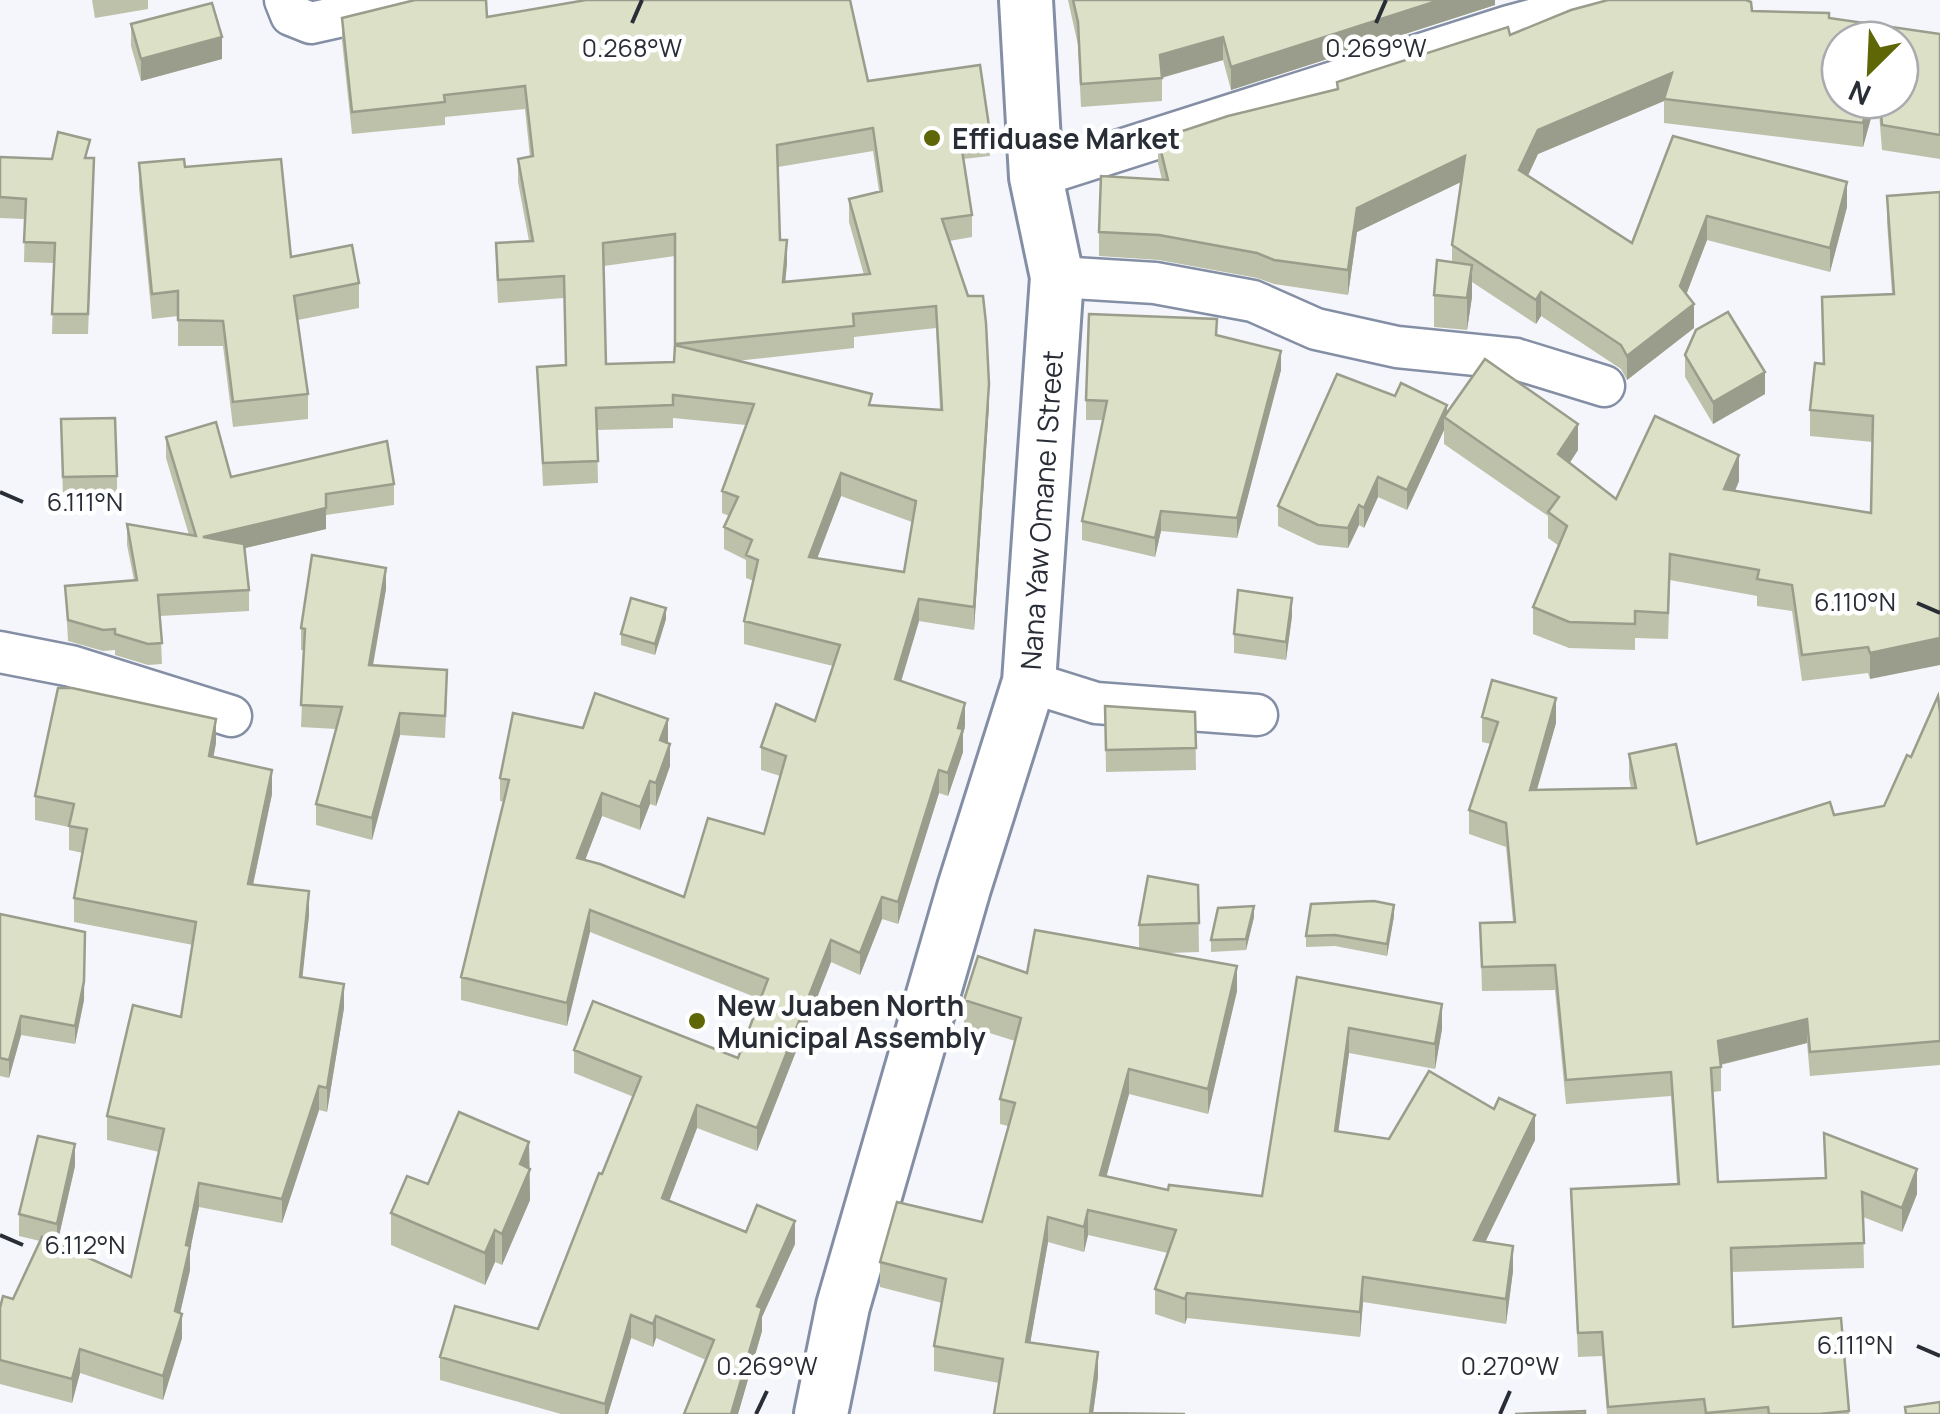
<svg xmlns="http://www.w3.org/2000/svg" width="1940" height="1414" font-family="Manrope,sans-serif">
<rect width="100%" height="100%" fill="#f4f6fb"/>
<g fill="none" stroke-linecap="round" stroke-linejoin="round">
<g stroke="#848fa5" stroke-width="45">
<g id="minor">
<path d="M285 0 291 15 311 23 414 0"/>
<path d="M1036 177 1509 26 1606 0"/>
<path d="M1057 277 1155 283 1253 301 1316 329 1397 347 1516 359 1604 386"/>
<path d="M0 652 71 666 231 716"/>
<path d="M1029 682 1096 703 1257 715"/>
</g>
</g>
<g stroke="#848fa5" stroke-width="58">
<path id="major" d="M821 1414 843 1306 964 888 1029 682 1057 277 1036 177 1026 0"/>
</g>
<use href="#minor" stroke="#fff" stroke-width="40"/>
<use href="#major" stroke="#fff" stroke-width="52"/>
</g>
<g fill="#bdc1aa" fill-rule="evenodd">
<path d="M92 0H148V9L95 18Z"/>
<path d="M1068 0H1495V5L1231 90 1223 60 1162 78V101L1081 107 1078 45Z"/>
<path d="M1752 11 1829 18 1940 34V159L1882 150 1878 100H1900V40H1840L1876 100 1863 147 1664 123V101L1538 154 1528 176 1632 243 1673 136 1847 207 1830 272 1707 240 1686 294 1694 328 1627 380 1621 369 1541 316 1536 324 1472 282V297L1467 330 1434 327V295L1452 262V245L1461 182 1357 232 1348 295 1274 284 1257 278 1159 260 1099 256V232L1162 180 1158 163V139L1337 90V82L1510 35Z"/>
<path d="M487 17 868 81 990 133V156L963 159 972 215V237L949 241 989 406 974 630 919 621 901 681 965 726 963 734V752L948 796 939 793 898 924 882 919 860 975 831 962 757 1151 697 1128 669 1201 746 1232 795 1244 762 1317V1331L738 1414H684L706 1360 656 1338 653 1347 631 1338 608 1414H561L440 1380V1357L538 1329 602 1174 634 1097 574 1073V1050L738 1058 760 999 590 932 567 1026 461 1000V977L504 802 500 801V778L583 728 667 743 670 766 656 806 650 804 640 830 602 816 585 860 684 897 764 834 780 776 761 770V747L815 721 833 666 744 644V621L754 581 746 578V560L724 549V527L729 516 722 513V491L746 425 673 418V428L597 430 598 483 543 486 537 367 566 365 564 298 498 303 496 266V243L529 241 518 182V159L530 157 525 109 445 117V125L352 134 342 41V18ZM873 151 879 191 849 199V222L864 275 785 282 787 263 780 240 778 167ZM675 256 674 362 606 364 604 266ZM936 328 940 410 872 405 736 361 854 348V337ZM841 496 912 522 904 572 817 558Z"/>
<path d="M131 24 222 59 141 81 131 46Z"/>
<path d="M0 157 52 159 90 158 94 178 88 334H52L54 263 24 262 25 219 0 218Z"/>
<path d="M139 163 185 167 291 257 359 283V308L298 320 308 394V419L233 427 223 346H178V316L152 319 139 188Z"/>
<path d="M1940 192 1870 679 1868 673 1802 681 1792 611 1757 606V596L1670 580 1668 639 1635 638V650L1569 648 1533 634V607L1559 546 1548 538V516L1444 444V430L1407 510 1378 497 1364 528 1359 525 1348 548 1318 545 1278 526V506L1395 396 1447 413 1578 450 1569 463 1616 499 1739 481 1735 491 1871 513 1873 442 1810 436V410L1823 364 1822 297 1892 294 1887 222V196Z"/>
<path d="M1217 335 1281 370 1237 538 1161 531 1155 557 1082 540V521L1103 420H1086V400Z"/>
<path d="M1685 355 1765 394 1713 424 1685 377Z"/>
<path d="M61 419 117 476V498L63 499Z"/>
<path d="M166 437 231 477 394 484V505L326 515V529L245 548 249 590V611L160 616 162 664 148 665 115 655V650L103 651 68 641 65 586 134 580 127 545V524L189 535 166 458Z"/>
<path d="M386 589 373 666 447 692 445 738 400 735 372 840 316 825V804L336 729 301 727 304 650H301V628Z"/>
<path d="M1292 616 1286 660 1234 653V634Z"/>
<path d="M666 619 655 655 621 645V634Z"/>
<path d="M1105 706 1195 712 1196 770 1106 772Z"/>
<path d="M1940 712V1065L1810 1076 1807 1043 1721 1065V1091L1713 1092 1718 1182 1825 1178 1824 1133 1917 1194 1902 1232 1863 1217 1864 1268 1731 1272 1733 1327 1849 1411V1414H1607L1602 1356 1578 1357 1571 1189 1677 1184 1671 1096 1566 1104 1555 990 1482 991 1480 923 1513 922 1506 847 1469 834V810L1491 744 1482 742V717L1556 723 1537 789 1631 788 1629 778V754L1697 844 1834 815 1884 806 1911 757Z"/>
<path d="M216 743 213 757 272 794 253 885 309 915 302 977 344 1008 327 1112 319 1110 282 1223 199 1207 190 1250V1270L180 1313 182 1338 163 1400 80 1373 72 1403 0 1384V1308L13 1299 40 1241 19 1236V1214L75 1166 57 1243 131 1277 159 1152 107 1140V1116L181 1017 193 945 74 922V898L83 853 69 850V827L35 820V796Z"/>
<path d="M1198 885 1199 952 1169 953 1237 991 1208 1114 1129 1094 1106 1176 1168 1190 1262 1196 1297 977 1442 1029 1435 1069 1349 1053 1338 1131 1389 1139 1535 1140 1485 1242 1513 1271 1506 1324 1363 1302 1360 1337 1187 1318 1185 1324 1155 1314V1289L1168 1253 1088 1235 1084 1252 1048 1242 1030 1343 1098 1377 1093 1413 994 1414 999 1383 934 1371V1346L942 1303 880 1287V1262L982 1222 1008 1126 1000 1124V1099L1015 1041 964 1025V1000L1139 948V925Z"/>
<path d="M0 914 84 1000 75 1044 21 1035 9 1078 0 1076Z"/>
<path d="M1394 916 1387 956 1335 946 1306 947V936Z"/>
<path d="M1254 917 1246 950 1211 952V940Z"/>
<path d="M529 1142 530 1200 502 1265 495 1262 485 1285 391 1245V1213L428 1184Z"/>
</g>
<g fill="#9a9d8b">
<path d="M1440 0H1495V5L1231 90V67Z"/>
<path d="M222 37V59L141 81V59Z"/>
<path d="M1223 37V60L1160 78V55Z"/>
<path d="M1672 73 1664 101 1538 154 1519 194V170L1538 130Z"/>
<path d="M1869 100H1876L1863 147V123Z"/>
<path d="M1465 156V180L1357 232 1348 295V270L1357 208Z"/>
<path d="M1847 182V207L1830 272V248Z"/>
<path d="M1707 216V240L1680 311V286Z"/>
<path d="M787 240V263L783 305V282Z"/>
<path d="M1472 265V297L1467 330V298Z"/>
<path d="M1541 292V316L1536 324V300Z"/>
<path d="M1694 304V328L1627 380V356Z"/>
<path d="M1281 351V370L1237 538V518Z"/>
<path d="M1765 372V394L1713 424V402Z"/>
<path d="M989 384V406L974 630V607Z"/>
<path d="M1447 405V419L1444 417V430L1407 510V490Z"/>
<path d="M1578 424V450L1558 481V454Z"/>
<path d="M1739 455V481L1724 516V489Z"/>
<path d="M841 473V496L809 580V557Z"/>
<path d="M1378 477V497L1364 528V508Z"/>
<path d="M1359 505V525L1348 548V528Z"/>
<path d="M326 508V529L203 558V537Z"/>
<path d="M1161 511V531L1155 557V538Z"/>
<path d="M386 568V589L369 687V665Z"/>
<path d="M1292 598V616L1286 660V642Z"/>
<path d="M919 599V621L895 702V679Z"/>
<path d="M666 608V619L655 655V644Z"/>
<path d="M1940 638V665L1870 679V653Z"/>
<path d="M1556 698V723L1530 814V790Z"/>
<path d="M965 703V726L963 734V752L948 796V773L958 728Z"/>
<path d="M400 713V735L372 840V818Z"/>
<path d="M216 719V743L209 780V756Z"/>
<path d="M668 719V742L660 763V740Z"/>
<path d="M670 744V766L656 806V783Z"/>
<path d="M272 770V794L248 908V884Z"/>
<path d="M939 770V793L898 924V902Z"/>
<path d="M650 781V804L640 830V807Z"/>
<path d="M602 793V816L577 881V858Z"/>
<path d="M309 891V915L300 1001V977Z"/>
<path d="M882 897V919L860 975V953Z"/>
<path d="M1394 905V916L1387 956V944Z"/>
<path d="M1254 906V917L1246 950V939Z"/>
<path d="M590 910V932L567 1026V1003Z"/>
<path d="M85 932 84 1000 75 1044V1026Z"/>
<path d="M831 940V962L757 1151V1128Z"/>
<path d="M1237 966V991L1208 1114V1089Z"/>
<path d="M344 984V1008L327 1112V1088Z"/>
<path d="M1442 1004V1029L1435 1069V1044Z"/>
<path d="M21 1016V1035L9 1078V1060Z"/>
<path d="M1807 1019V1043L1718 1065V1041Z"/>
<path d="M1349 1028V1053L1335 1156V1131Z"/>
<path d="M1129 1069V1094L1100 1200V1175Z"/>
<path d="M319 1086V1110L282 1223V1199Z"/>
<path d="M697 1105V1128L662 1220V1198Z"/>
<path d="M1535 1115V1140L1474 1265V1240Z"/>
<path d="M529 1142 530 1200 502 1265V1234L520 1164Z"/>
<path d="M75 1144V1166L57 1245V1224Z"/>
<path d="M1917 1169V1194L1902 1232V1208Z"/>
<path d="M199 1183V1207L190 1250V1270L175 1335V1311L186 1245Z"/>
<path d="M1088 1210V1235L1084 1252V1227Z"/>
<path d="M1048 1217V1242L1026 1367V1342Z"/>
<path d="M795 1221V1244L762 1317V1331L738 1414H731L757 1306Z"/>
<path d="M495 1230V1262L485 1285V1253Z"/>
<path d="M1513 1246V1271L1506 1324V1299Z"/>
<path d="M1363 1277V1302L1360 1337V1312Z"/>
<path d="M1187 1293V1318L1185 1324V1299Z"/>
<path d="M182 1314V1338L163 1400V1376Z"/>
<path d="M631 1315V1338L608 1414H605V1404Z"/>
<path d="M656 1316V1338L653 1347V1324Z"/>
<path d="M80 1349V1373L72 1403V1379Z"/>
<path d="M1098 1352V1377L1093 1414H1090Z"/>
</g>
<g fill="#dce0c6" stroke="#9a9d8b" stroke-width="2.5" fill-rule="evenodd">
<path d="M415 0H486L487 17 586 0H850L868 81 980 65 990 133 960 137 972 215 942 219 968 296H983L986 323 989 384 974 607 919 599 895 679 965 703 958 728 963 729 948 773 939 770 898 902 882 897 860 953 831 940 757 1128 697 1105 662 1198 746 1232 757 1205 795 1221 757 1306 762 1308 731 1414H684L714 1340 656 1316 653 1324 631 1315 605 1404 440 1357 455 1306 538 1329 599 1173 602 1174 641 1077 574 1050 593 1001 738 1058 768 979 590 910 567 1003 461 977 509 780 500 778 513 713 583 728 595 693 668 719 660 740 670 744 656 783 650 781 640 807 602 793 577 858 600 864 684 897 708 818 764 834 786 756 761 747 776 704 815 721 840 645 744 621 758 560 746 555 752 540 724 527 738 497 722 491 754 404 673 395V405L596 408 598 461 543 463 537 367 566 365 564 276 498 280 496 243 533 241 518 159 533 156 525 86 444 95 445 102 352 112 342 18ZM873 128 882 191 849 199 870 274 783 282 787 240H780L777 145ZM675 234V344L854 326 853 314 936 306 942 410 869 405 872 394 675 345 674 362 606 364 603 243ZM841 473 916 501 904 572 809 557Z"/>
<path d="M1073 0H1440L1231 67 1223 37 1160 55 1162 78 1081 84 1078 22Z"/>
<path d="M1608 0H1746L1751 2 1752 11 1829 13V18L1940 34V135L1882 125 1880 100H1900V40H1840V100H1869L1863 123 1664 99 1672 73 1538 130 1519 170 1632 243 1673 136 1847 182 1830 248 1707 216 1680 286 1694 304 1627 356 1621 345 1541 292 1536 300 1452 245 1465 156 1357 208 1348 270 1274 260 1257 253 1159 235 1099 232 1101 176 1168 180 1158 139 1228 116 1338 89 1337 82 1508 27 1510 35 1571 10Z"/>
<path d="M212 3 222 37 141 59 131 24Z"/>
<path d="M58 132 90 140 85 158H94L88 314H52L55 243 24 242 26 199 0 197V157L52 159Z"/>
<path d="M184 159 185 167 281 159 291 257 352 245 359 283 294 296 308 394 233 402 223 321 178 320V291L152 294 139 163Z"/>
<path d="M1940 192V638L1870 653 1868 647 1802 655 1792 585 1757 579 1759 570 1670 554 1668 613 1635 611V624L1569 622 1533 607 1567 526 1548 512 1559 497 1444 417 1485 359 1578 424 1558 454 1616 499 1655 416 1739 455 1724 489 1871 513 1873 416 1810 410 1815 363 1824 364 1822 297 1894 294 1887 196Z"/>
<path d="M1437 260 1472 265 1467 298 1434 295Z"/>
<path d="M1728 312 1765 372 1713 402 1685 355 1696 330Z"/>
<path d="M1089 314 1217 319 1216 335 1281 351 1237 518 1161 511 1155 538 1082 521 1107 401 1086 400Z"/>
<path d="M1337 374 1395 396 1401 383 1447 405 1407 490 1378 477 1364 508 1359 505 1348 528 1318 525 1278 506Z"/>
<path d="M115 418 117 476 63 477 61 419Z"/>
<path d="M216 422 231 477 387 441 394 484 326 494V508L203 537 244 544 249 590 158 595 162 643 148 644 115 634V629L103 630 68 620 65 586 137 580 127 524 196 536 166 437Z"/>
<path d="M312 555 386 568 369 665 447 670 445 716 400 713 372 818 316 804 342 707 301 705 305 629 301 628Z"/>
<path d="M1238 590 1292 598 1286 642 1234 634Z"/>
<path d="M631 598 666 608 655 644 621 634Z"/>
<path d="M1492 680 1556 698 1530 790 1636 788 1629 754 1676 744 1697 844 1830 802 1834 815 1884 806 1907 755 1911 757 1938 696 1940 712V1041L1810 1052 1807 1019 1718 1041 1721 1067 1711 1068 1718 1182 1826 1178 1824 1133 1917 1169 1902 1208 1862 1192 1864 1243 1731 1248 1733 1327 1841 1318 1849 1411 1819 1414H1769L1768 1407 1706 1413 1704 1399 1608 1407 1602 1332 1578 1333 1571 1189 1679 1184 1671 1072 1566 1080 1555 965 1482 967 1480 923 1515 922 1506 823 1469 810 1498 722 1482 717Z"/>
<path d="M58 688H72L216 719 209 756 272 770 248 884 309 891 300 977 344 984 327 1088 319 1086 282 1199 199 1183 186 1245 190 1246 175 1311 182 1314 163 1376 80 1349 72 1379 0 1360V1308L3 1296 13 1299 42 1237 131 1277 164 1129 107 1116 133 1005 181 1017 196 922 74 898 87 829 69 826 74 804 35 796Z"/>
<path d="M1105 706 1195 712 1196 748 1106 750Z"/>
<path d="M1148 876 1198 885 1199 923 1139 925Z"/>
<path d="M1374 901 1394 905 1387 944 1335 935 1306 936 1311 904Z"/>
<path d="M1254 906 1246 939 1211 940 1218 908Z"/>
<path d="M0 914 85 932 84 981 75 1026 21 1016 9 1060 0 1058Z"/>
<path d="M1035 930 1237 966 1208 1089 1129 1069 1100 1175 1168 1190 1169 1185 1262 1196 1297 977 1442 1004 1435 1044 1349 1028 1335 1131 1389 1139 1429 1071 1494 1109 1499 1098 1535 1115 1474 1240 1513 1246 1506 1299 1363 1277 1360 1312 1187 1293 1185 1299 1155 1289 1176 1230 1088 1210 1084 1227 1048 1217 1026 1342 1098 1352 1090 1413 1185 1414H994L1003 1359 934 1346 946 1279 880 1262 897 1202 982 1222 1015 1103 1000 1099 1021 1018 964 1000 978 956 1027 973Z"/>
<path d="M459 1112 529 1142 520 1164 530 1169 502 1234 495 1230 485 1253 391 1213 407 1176 428 1184Z"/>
<path d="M38 1136 75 1144 57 1224 19 1214Z"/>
<path d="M1940 1402V1414H1906L1905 1407Z"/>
<path d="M1585 1411V1414H1515Z"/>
</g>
<path fill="none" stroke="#292d36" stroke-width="4" d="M632 23 642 0M1376 23 1386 0M0 492 23 502M1917 603 1940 613M0 1235 23 1245M1917 1346 1940 1356M756 1414 767 1391M1500 1414 1510 1391"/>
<g fill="#5e6606" stroke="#fff" stroke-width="4">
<circle cx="932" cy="138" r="10"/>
<circle cx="697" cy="1021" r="10"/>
</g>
<g text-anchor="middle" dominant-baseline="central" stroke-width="9" stroke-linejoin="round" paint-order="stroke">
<g font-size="28" font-weight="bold" fill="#292d36" stroke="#fff" text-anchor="start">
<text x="952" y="138">Effiduase Market</text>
<text x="717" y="1005">New Juaben North<tspan x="717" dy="32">Municipal Assembly</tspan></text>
</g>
<g font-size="28" fill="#292d36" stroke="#fff">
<text transform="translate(1041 510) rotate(-86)">Nana Yaw Omane I Street</text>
</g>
</g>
<g font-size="25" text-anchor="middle" fill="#292d36" stroke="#fff" stroke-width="9" stroke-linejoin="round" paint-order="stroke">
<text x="1376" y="57">0.269°W</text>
<text x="632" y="57">0.268°W</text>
<text x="85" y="511">6.111°N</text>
<text x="1855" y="611">6.110°N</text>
<text x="85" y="1254">6.112°N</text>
<text x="1855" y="1354">6.111°N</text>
<text x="767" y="1375">0.269°W</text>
<text x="1510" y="1375">0.270°W</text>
</g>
<g transform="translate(1870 70) rotate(204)"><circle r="48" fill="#ffffff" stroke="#a9abaf" stroke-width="2.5"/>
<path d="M0-8L18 38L0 25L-18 38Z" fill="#5e6606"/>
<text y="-15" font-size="28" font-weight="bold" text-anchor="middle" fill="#292d36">N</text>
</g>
</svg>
